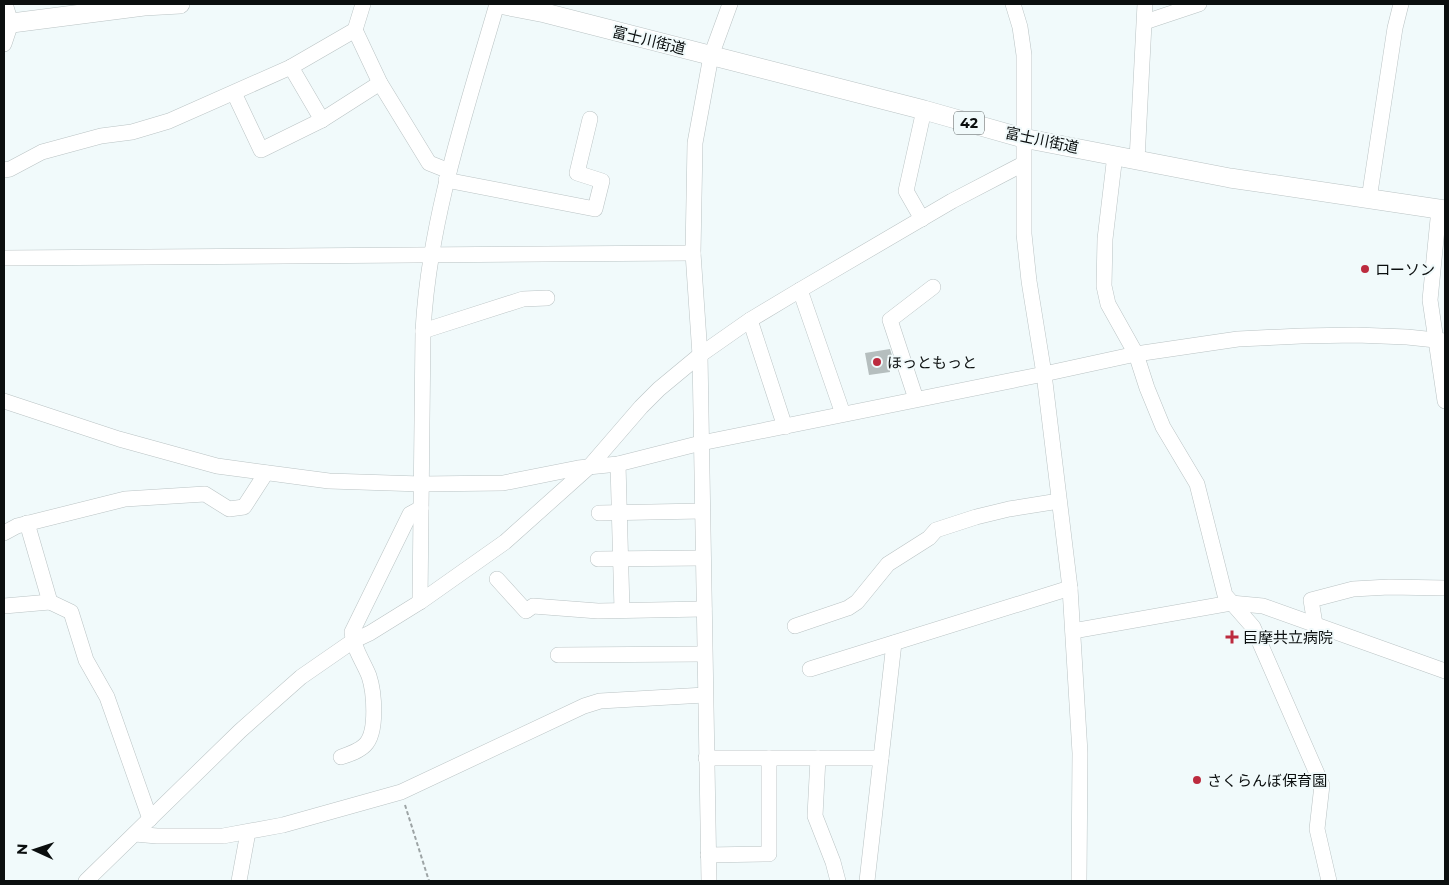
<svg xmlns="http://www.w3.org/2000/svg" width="1449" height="885" font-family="Montserrat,'Noto Sans JP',sans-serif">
<rect width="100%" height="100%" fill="#f1fafb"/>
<path fill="#b5bebe" d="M890 349 894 362 889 363 890 372 869 375 865 353Z"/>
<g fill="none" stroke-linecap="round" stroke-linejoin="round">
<g stroke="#bac3c4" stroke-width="16">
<g id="minor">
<path d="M1013 4 1020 27 1024 55V234L1029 281 1044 374 1070 588 1080 753 1079 881"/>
<path d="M1145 22 1199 4"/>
<path d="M355 30 380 83 429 163 449 171"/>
<path d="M4 44 11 23 5 4"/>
<path d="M291 67 322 120"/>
<path d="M234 93 261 150 322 120 380 83"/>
<path d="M1115 155 1105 239 1104 286 1108 304 1136 354 1147 388 1163 427 1197 484 1225 595 1253 627 1322 785 1317 829 1329 881"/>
<path d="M1137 160 1145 4"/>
<path d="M4 170 10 169 42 152 101 136 132 132 169 121 291 67 355 30 363 4"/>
<path d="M446 180 595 209 602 181 577 173 590 119"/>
<path d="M1369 199 1395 28 1401 4"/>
<path d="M1439 209 1430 300 1445 401"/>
<path d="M922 219 906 191 924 110"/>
<path d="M4 258 693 253"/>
<path d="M800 290 843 414"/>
<path d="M750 320 785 427"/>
<path d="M423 331 523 299 547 298"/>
<path d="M916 399 890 320 933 287"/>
<path d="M4 401 119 439 217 466 329 481 421 484 503 483 578 468 618 464 701 443 1044 374 1136 354 1238 339 1301 336 1356 335 1407 337 1445 341"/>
<path d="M618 464 622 610"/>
<path d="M599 513 702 511"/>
<path d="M27 523 50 602 71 612 86 660 107 697 150 819"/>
<path d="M4 533 17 526 125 499 205 494 229 509 244 507 266 473"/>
<path d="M598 559 703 558"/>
<path d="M497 579 526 611 533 606 598 611 704 609"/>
<path d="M420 602 423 331C429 219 466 111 497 4"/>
<path d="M4 606 50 602"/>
<path d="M1315 624 1311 600 1353 589 1389 587 1445 588"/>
<path d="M795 626 848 608 857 602 888 564 929 538 936 530 976 517 1009 509 1059 501"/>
<path d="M1073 631 1231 603 1263 606 1445 671"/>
<path d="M558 655 704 654"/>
<path d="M810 669 1070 588"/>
<path d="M341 757C350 754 359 751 365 745 378 732 374 691 369 676 363 661 353 648 352 632L410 514 421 508"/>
<path d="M706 758H881L894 643"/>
<path d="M818 758 815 816 833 862 838 881"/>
<path d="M135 834 157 836H223L283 825 401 792 584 706 600 701 705 695"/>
<path d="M708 855 769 854V758"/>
<path d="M86 881 240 731 301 677 353 641 370 633 420 602 505 542 590 466 641 407 659 389 700 355 750 320 800 290 952 201 1023 164"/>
<path d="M239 881 248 832"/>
<path d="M709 881 700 355 693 253 695 143 711 56 730 4"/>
<path d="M867 881 881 758"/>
</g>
</g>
<g stroke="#bac3c4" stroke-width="20">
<g id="major">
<path d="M499 4 545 13 924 110 1023 138 1230 178 1445 210"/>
<path d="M4 24 144 6 180 4"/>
</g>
</g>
<path stroke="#9da4a5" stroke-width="2" stroke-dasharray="4 2.5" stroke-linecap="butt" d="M405 805 429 881"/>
<use href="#minor" stroke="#fff" stroke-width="15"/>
<use href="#major" stroke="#fff" stroke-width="19"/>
</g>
<g fill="#bc2b3e" stroke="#f1fafb" stroke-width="2">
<circle cx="1365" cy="269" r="5"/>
<circle cx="877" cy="362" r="5"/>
<path d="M1229.5 629.5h5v5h5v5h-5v5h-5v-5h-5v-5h5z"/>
<circle cx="1197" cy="780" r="5"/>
</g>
<g text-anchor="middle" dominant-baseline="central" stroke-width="4" stroke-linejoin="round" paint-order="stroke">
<rect fill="#f1fafb" stroke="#505656" stroke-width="1" x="954" y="111.5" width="30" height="23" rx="4"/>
<g font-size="14" font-weight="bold" fill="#0b0f0f">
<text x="969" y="123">42</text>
</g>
<g font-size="15" fill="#0b0f0f" stroke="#f1fafb">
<text transform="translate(649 40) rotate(14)">富士川街道</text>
<text transform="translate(1042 140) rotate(12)">富士川街道</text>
</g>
<g font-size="15" fill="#0b0f0f" stroke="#f1fafb" text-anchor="start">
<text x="1375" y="269">ローソン</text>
<text x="887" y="362">ほっともっと</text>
<text x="1243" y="637">巨摩共立病院</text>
<text x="1207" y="780">さくらんぼ保育園</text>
</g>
</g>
<rect width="1449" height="885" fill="none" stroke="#0b0f0f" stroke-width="10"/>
<g transform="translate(35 850) rotate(273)" stroke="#f1fafb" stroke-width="4" paint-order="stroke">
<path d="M0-4L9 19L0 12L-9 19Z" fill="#0b0f0f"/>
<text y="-8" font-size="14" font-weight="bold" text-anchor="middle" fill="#0b0f0f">N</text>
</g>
</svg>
